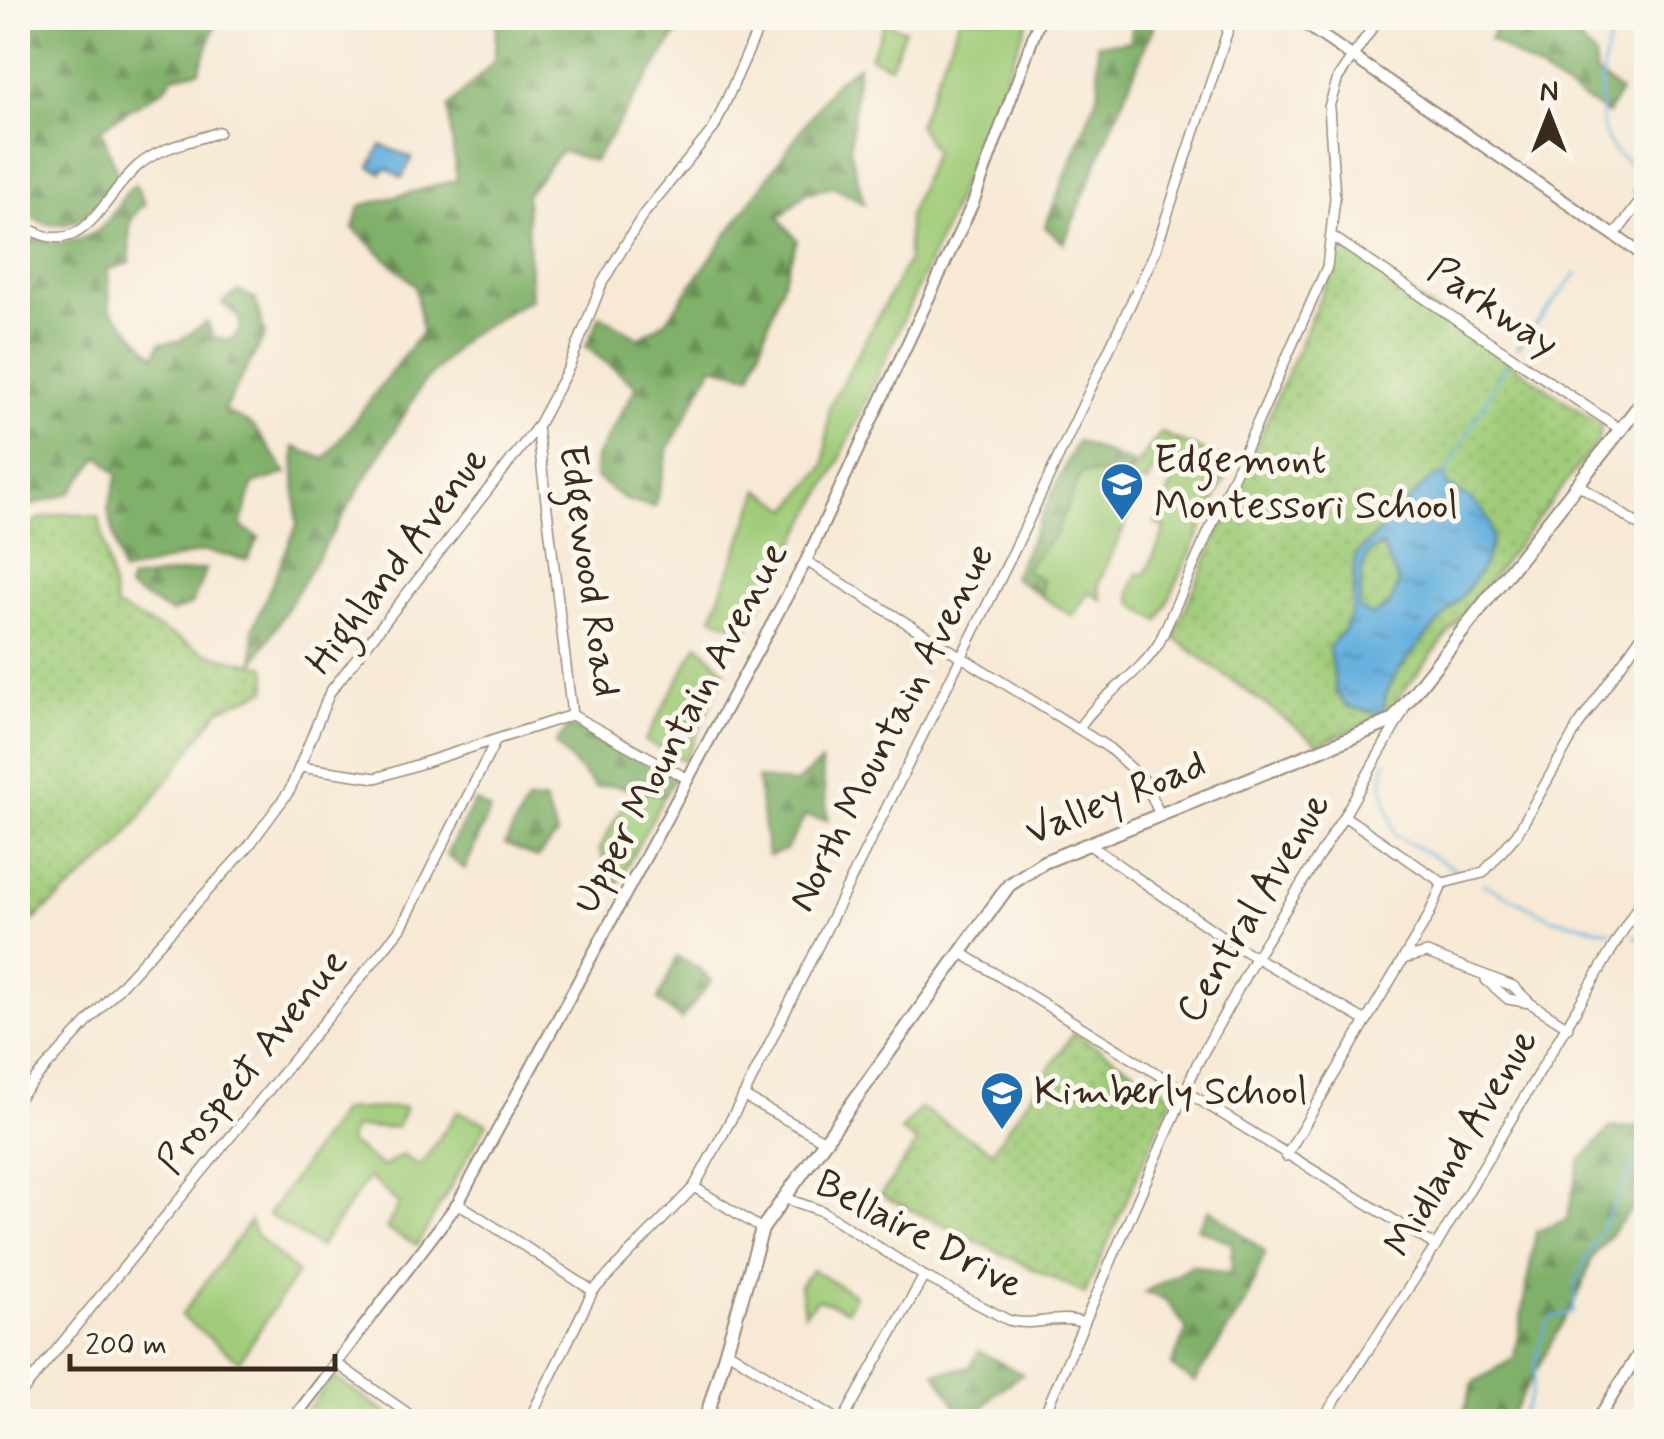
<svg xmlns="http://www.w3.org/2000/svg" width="1664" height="1439" font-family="Mynerve,sans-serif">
<defs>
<pattern id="forest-firs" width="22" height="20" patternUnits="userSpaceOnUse" patternTransform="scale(2.5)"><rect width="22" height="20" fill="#80b069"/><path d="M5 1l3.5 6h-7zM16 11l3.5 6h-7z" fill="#6a8f56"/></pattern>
<pattern id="park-dots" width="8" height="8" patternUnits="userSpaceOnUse" patternTransform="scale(2.5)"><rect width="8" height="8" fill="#a0cc79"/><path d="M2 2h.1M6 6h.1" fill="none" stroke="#8baf68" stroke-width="1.8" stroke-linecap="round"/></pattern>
<pattern id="water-ripples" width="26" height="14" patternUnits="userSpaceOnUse" patternTransform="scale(2.5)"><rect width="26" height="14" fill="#66b1de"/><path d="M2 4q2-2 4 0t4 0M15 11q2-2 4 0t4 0" fill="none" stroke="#5590b3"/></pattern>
</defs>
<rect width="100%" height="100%" fill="#fbf7ec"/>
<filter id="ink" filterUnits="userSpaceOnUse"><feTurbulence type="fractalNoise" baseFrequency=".01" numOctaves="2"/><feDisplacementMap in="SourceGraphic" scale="20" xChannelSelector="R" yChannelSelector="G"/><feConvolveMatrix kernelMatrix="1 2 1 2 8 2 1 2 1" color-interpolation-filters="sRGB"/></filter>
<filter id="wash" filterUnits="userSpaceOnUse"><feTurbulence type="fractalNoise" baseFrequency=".0048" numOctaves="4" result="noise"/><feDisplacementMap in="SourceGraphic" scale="40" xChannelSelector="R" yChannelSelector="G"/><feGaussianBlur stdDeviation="2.25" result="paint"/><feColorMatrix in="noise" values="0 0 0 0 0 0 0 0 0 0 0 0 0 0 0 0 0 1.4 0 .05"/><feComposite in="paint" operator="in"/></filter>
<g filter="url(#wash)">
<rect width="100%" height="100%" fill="#f7e9d5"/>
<g fill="#a0cc79" stroke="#6e7b4c" stroke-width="2.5">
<path d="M960 18H1029L944 229 835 470 746 631 712 617 760 490 790 509 825 465 829 407 908 261V217L934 151 918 125Z"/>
<path d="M885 22 905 30 890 66 870 57Z"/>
<path d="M1161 433 1232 463 1159 621 1133 604 1130 592 1138 573 1145 575 1166 528 1155 523 1175 477 1154 468 1147 483 1131 477 1119 506 1131 512 1098 584 1102 600 1089 591 1073 616 1041 596 1042 580 1024 570 1032 556 1056 533 1081 473 1129 474Z"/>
<path d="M698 644 725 671 685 761 645 741Z"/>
<path d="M633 789 664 796 617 885 599 849Z"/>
<path d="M405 1107 397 1127 354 1128 348 1142 382 1167 402 1155 420 1166 458 1111 487 1123 417 1245 386 1229 399 1204 369 1177 319 1247 268 1215 342 1110Z"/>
<path d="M250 1221 256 1235 297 1273 239 1361 181 1316Z"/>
<path d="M812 1270 855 1295 847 1310 818 1299 804 1313 800 1285Z"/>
<path d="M333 1376 398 1421H299Z"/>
</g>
<g fill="url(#forest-firs)" stroke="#5e6d44" stroke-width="2.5">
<path d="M27 18H218L199 71 173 76 165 88 101 128 118 175C90 215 66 246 18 208V48Z"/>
<path d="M497 18H687L594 161 561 151 526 195 531 299 467 336 422 385 254 663 253 628 297 525 294 447 325 459 422 332 415 285 353 228 360 206 457 180 448 108 494 61Z"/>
<path d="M1134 18H1146L1153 27 1064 243 1045 227 1099 91 1097 44 1130 41Z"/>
<path d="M1502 18H1562L1594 56 1596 74 1620 91 1608 115 1489 39Z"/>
<path d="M858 66 850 149 864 203 833 187 806 193 779 218 797 240 751 375 713 366 669 448 655 507 625 500 595 477 596 457 637 386 586 347 600 315 639 338 666 321 835 82Z"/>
<path d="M135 184 145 204C124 217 130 241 130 263L108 269 110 309 155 356 160 343 179 341 207 322 214 338 231 340 240 330V319L222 303 239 291 255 299 265 335 224 410 253 426 287 473 253 484 241 526 259 538 247 560 204 551 122 573 108 509 118 475 100 456 70 493 27 507 18 517V342L28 338 29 269 18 257V230C46 250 91 246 111 216 120 204 123 193 135 184Z"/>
<path d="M1077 441 1132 464 1129 474 1081 473 1056 533 1024 570 1042 580 1041 596 1013 577Z"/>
<path d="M206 569 192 604 171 613 128 589 131 580Z"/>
<path d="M568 728 589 731 677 774 664 796 613 785 595 787 555 744Z"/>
<path d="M821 762 828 820 805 816 786 850 768 856 757 778 795 784Z"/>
<path d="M475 801 490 810 465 869 446 855Z"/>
<path d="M544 801 557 835 537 858 505 844 527 802Z"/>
<path d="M677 957 699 968 711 981 681 1020 658 1000Z"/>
<path d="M1646 1114V1172L1636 1188 1633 1207 1591 1259 1583 1285 1508 1421H1461L1473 1383 1514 1358 1536 1232 1567 1219 1580 1161 1610 1128 1640 1126Z"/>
<path d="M1210 1209 1265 1252 1246 1302 1194 1382 1171 1366 1187 1329 1166 1300 1145 1292 1192 1265 1231 1274 1232 1243 1197 1228Z"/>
<path d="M979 1351 1022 1374 993 1395 973 1421H965L936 1373 970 1367Z"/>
</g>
<g fill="url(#park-dots)" stroke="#6e7b4c" stroke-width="2.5">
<path d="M1342 247 1602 426 1598 441 1385 715 1319 744 1173 637Z"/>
<path d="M65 513 99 517 116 607 209 654 266 667 267 690 220 709 117 849 23 929 18 923V545L36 520Z"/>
<path d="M1074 1033 1173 1095 1085 1294 881 1195 917 1143 901 1131 920 1108 992 1151Z"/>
</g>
<g fill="url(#water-ripples)" stroke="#506e7e" stroke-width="2.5" fill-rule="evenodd">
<path d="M381 145 412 158 402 178 387 168 381 173 370 167Z"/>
<path d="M1446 474 1447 486C1580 545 1372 647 1384 715L1348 707 1336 692 1329 647 1344 630 1352 611 1355 556 1429 480ZM1382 546 1399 583 1389 606 1372 616 1359 609 1362 571 1369 552Z"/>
</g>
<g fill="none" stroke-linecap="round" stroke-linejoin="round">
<g stroke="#66b1de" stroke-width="2.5">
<path d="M1617 18C1604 49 1592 109 1608 142 1614 156 1633 163 1642 175L1632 193"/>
<path d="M1517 348 1576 274"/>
<path d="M1445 476 1506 363"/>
<path d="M1386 761 1382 782 1395 835 1457 870"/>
<path d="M1483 884 1554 919 1611 931"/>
<path d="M1635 936 1646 942"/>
<path d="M1514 1422C1544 1398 1527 1347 1552 1317L1573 1312 1577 1278 1646 1140"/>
</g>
</g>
</g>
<g filter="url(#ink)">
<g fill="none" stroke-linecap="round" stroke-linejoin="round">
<g stroke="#998a7a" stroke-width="12">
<g id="minor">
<path d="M18 221C83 271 101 196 139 165 160 147 194 141 219 132"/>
<path d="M1614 236 1646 194"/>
<path d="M1333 237 1620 429"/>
<path d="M537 427 572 715 688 779"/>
<path d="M1578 484 1646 530"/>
<path d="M806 561 1109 748 1145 781 1160 815"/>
<path d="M1079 728C1101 694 1138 677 1159 643L1327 267 1335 198 1329 107 1338 78 1379 18"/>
<path d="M300 767 376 778 572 715"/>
<path d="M1344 816 1443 883"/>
<path d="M1088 844 1236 946 1366 1021"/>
<path d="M1443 883 1483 873 1517 834 1578 726 1646 629"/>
<path d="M960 952 1436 1246"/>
<path d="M1403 959 1427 953 1513 986 1530 1003 1568 1027"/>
<path d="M1486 980 1508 999 1530 1003"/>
<path d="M743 1096 825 1141"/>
<path d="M18 1098 248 847 290 790 330 692 537 427 569 367 602 283 643 215 714 128 763 18"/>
<path d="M1286 1156 1428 917 1443 883"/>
<path d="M694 1187 762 1229"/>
<path d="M784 1198 822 1211 924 1276 1008 1320C1035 1328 1057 1313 1084 1323"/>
<path d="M458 1203 593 1291"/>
<path d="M726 1350 842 1422"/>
<path d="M336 1363 420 1422"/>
<path d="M18 1397 401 928 496 740"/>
<path d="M528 1422 593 1291 694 1187 741 1101 1013 553 1155 252 1232 18"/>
<path d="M842 1422 924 1276"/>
<path d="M1041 1422 1197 1064 1255 958 1344 816 1403 712"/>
<path d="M1321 1422 1436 1246 1646 892"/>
</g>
</g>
<g stroke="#998a7a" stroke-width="14">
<g id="tertiary">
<path d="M1296 18 1646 257"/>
<path d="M291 1422 458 1203 806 561 973 203 1040 18"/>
<path d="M1596 1422 1646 1342"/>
</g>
</g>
<g stroke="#998a7a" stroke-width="16">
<path id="secondary" d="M705 1422 762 1229 1009 885 1044 862 1392 721 1646 397"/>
</g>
<use href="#minor" stroke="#fff" stroke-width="9"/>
<use href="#tertiary" stroke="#fff" stroke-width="10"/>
<use href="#secondary" stroke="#fff" stroke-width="12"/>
</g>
</g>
<defs>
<g id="school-pin" transform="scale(2.25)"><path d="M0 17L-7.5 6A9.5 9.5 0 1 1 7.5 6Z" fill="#1f6fb2" stroke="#fbf7ec"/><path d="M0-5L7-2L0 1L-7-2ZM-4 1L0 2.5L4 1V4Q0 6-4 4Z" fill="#fff"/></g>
</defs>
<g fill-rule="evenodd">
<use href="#school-pin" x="1122" y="484"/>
<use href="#school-pin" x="1002" y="1093"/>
</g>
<g text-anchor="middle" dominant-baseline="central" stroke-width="10" stroke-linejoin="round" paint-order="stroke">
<g font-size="40" fill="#3b2a1e" stroke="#fbf7ec">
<text transform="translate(1493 308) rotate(34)">Parkway</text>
<text transform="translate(398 561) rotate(-53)">Highland Avenue</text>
<text transform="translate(588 571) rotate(82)">Edgewood Road</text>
<text transform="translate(681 728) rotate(-62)">Upper Mountain Avenue</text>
<text transform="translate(892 728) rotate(-63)">North Mountain Avenue</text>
<text transform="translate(1116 799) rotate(-22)">Valley Road</text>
<text transform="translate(1254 908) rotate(-59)">Central Avenue</text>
<text transform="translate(253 1062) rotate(-51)">Prospect Avenue</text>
<text transform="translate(1462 1143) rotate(-59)">Midland Avenue</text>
<text transform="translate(919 1235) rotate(28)">Bellaire Drive</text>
</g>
<g font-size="40" fill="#3b2a1e" stroke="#fbf7ec" text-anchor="start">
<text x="1154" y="461">Edgemont<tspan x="1154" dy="46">Montessori School</tspan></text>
<text x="1034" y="1093">Kimberly School</text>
</g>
</g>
<rect width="1664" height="1439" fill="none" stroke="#fbf7ec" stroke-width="60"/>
<g transform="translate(1549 115)" stroke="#fbf7ec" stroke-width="8" paint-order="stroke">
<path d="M0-8L18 38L0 25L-18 38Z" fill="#3b2a1e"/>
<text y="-15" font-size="28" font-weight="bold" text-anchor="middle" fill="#3b2a1e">N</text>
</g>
<path d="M70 1354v15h265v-15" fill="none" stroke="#3b2a1e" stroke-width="5"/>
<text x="85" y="1354" font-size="30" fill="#3b2a1e" stroke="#fbf7ec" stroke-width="8" paint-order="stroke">200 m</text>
</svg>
